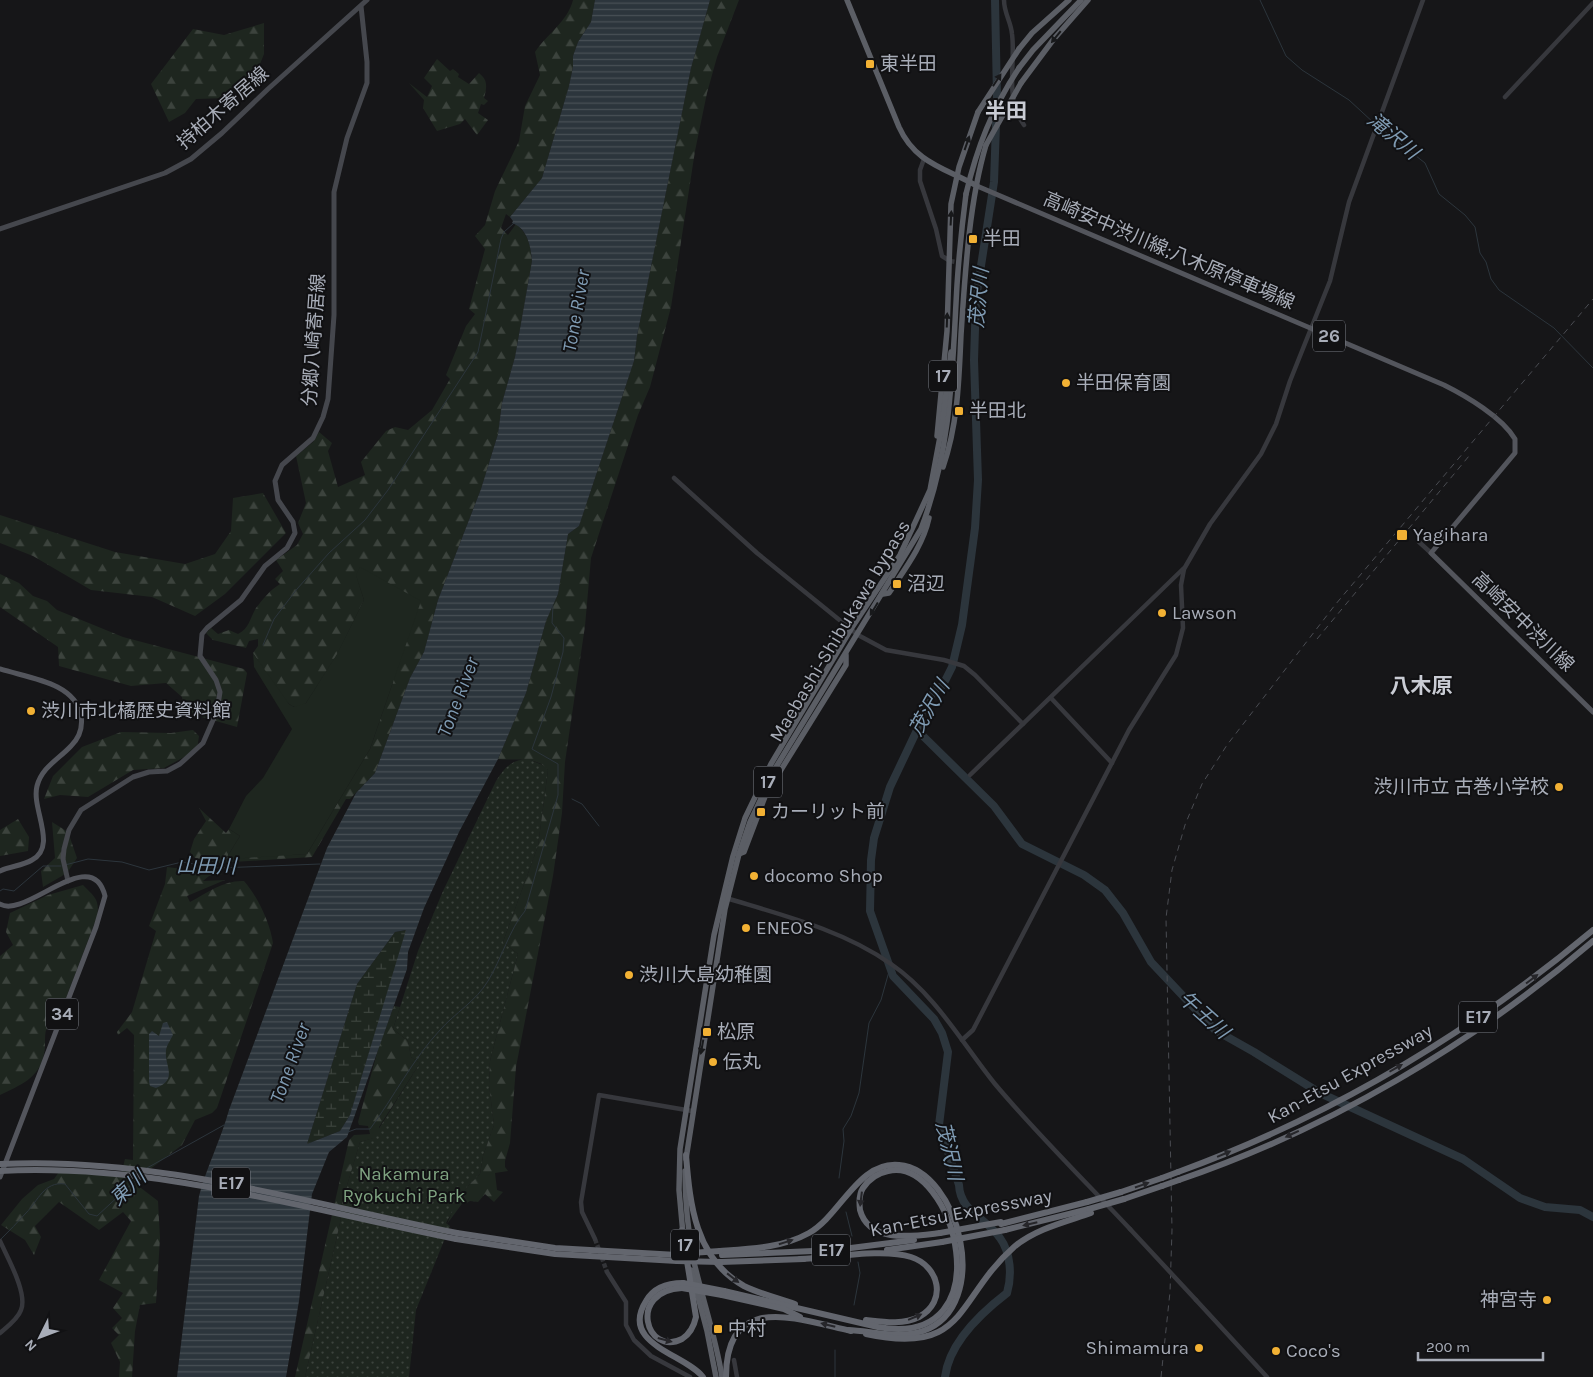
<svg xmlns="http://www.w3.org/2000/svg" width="1593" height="1377" font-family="Karla,'Noto Sans JP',sans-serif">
<defs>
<pattern id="grass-dots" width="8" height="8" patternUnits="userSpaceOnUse" patternTransform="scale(1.25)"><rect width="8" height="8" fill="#1e261f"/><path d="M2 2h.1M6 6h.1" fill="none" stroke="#3c433d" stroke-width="1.8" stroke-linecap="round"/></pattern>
<pattern id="forest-firs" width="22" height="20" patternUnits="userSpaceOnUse" patternTransform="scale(1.25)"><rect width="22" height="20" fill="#1e261f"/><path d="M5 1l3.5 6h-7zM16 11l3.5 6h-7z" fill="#3c433d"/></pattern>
<pattern id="wetland-marsh" width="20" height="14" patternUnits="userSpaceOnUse" patternTransform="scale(1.25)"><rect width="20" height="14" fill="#1e261f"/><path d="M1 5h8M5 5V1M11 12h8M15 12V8" fill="none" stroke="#3c433d"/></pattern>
<pattern id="water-rules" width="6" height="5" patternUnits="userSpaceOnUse" patternTransform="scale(1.25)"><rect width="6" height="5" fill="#2c353c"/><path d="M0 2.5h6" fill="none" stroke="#485056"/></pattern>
</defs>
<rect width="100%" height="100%" fill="#161618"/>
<path fill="url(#grass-dots)" d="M528 759 545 766 548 770 538 846 503 942 518 954 490 1061 489 1085 494 1125 483 1156 480 1174 467 1187 446 1223 450 1226 416 1310 409 1377H305L340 1223 342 1202 360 1142 373 1138 420 1063 411 1057 408 1041 393 1029 418 951 443 891 496 781C505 767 511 760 528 759Z"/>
<g fill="url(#forest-firs)">
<path d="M573 0H595L591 22 578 42 573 56V67L569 86 542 178 510 217 506 214 501 228 508 235 516 224C528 234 531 246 532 261L515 357 502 403 498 434 481 489 438 600 424 652 410 678 375 773 350 799H346L312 857 218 863 195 858 190 852 194 839 206 821 199 808 226 833 229 829 240 836 227 857 307 854 370 749 393 682 356 575 364 600 337 655 306 703C303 705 299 707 295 707 283 705 261 665 253 653L258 646V639L249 641 246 648 213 640 206 633 211 628 218 634 229 630 238 634C249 629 250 618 256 608 263 599 270 590 280 584L275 579 283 571 276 560 297 545 303 534 298 523 306 503 296 456 313 442 319 432 332 443 328 451 338 487 365 475 361 462 386 431 395 427 408 430 432 410 450 379 446 375 466 326 475 314 469 309 485 249 475 236 485 225 495 191 519 141 525 106 540 75 535 52C547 34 568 21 573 0Z"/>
<path d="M710 0H739L717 57 707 93 695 151 671 307 650 387 638 415 591 558 585 626 565 762 562 813 553 876 516 1067 510 1143 505 1161V1167L508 1171 495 1173 497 1190 503 1192 494 1202 485 1194 478 1202 470 1201 465 1204 464 1201 447 1224 455 1205 467 1187 480 1174 483 1156 494 1125 489 1085 490 1061 518 954 503 942 538 846 548 770C536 755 514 761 498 759L526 693 546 621 558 594 568 534 579 526 634 361 637 336 691 68Z"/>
<path d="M264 23V54L256 74 228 98 196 99 185 113 169 122 151 84 193 29 224 35Z"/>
<path d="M437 59 450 71 453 69 459 74 458 77 469 84 479 73C488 80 487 87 484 98L488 101 484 105 481 104 478 113 488 120 477 135 465 119 460 124 437 131 423 108 424 100 409 83 427 97 432 86 424 78Z"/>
<path d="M263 493 286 533 225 594 195 616 152 597 91 590 33 556 0 543V515L115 552 185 564 215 554 231 531 233 498Z"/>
<path d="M0 574 19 583 33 596 47 601 57 610 123 637 244 669 247 673 237 727 184 712 182 697 166 683 131 686 59 666 58 647 0 607Z"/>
<path d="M193 730 199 736 197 750 164 768 133 770 88 797 60 795 44 799 53 776 82 747 121 732 171 733Z"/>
<path d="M18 819 29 837 28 851 0 856V830Z"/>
<path d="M52 822 68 832 77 858 67 873 43 887 41 871 55 858Z"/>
<path d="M167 867 223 874 209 876 203 881 225 880 187 896 190 902C208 892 224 880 244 881 258 897 270 923 273 943L217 1108 212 1113 195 1120 182 1145 145 1173 137 1185 158 1201 160 1238 156 1303 140 1305 135 1331 132 1377H119L120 1362 111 1343 119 1335 112 1328 122 1318 113 1308 123 1293 99 1280 131 1221 123 1212 99 1230 59 1202 35 1226 41 1237 34 1255 25 1240 1 1225 22 1199 38 1185 54 1179 59 1172 121 1175 125 1159 133 1160 134 1035 127 1028 118 1035 117 1032 132 1012 156 931 149 926 165 884Z"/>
<path d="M83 885C95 897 100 900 97 917L57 1022 46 1030C44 1038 46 1046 44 1054 39 1079 20 1085 0 1095V956L13 945 6 932 10 913 48 895Z"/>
<path d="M394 1006 400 1007 393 1029 408 1041 411 1057 420 1063 379 1127V1132L374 1138 360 1142 342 1202 340 1223 305 1377H295L349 1140 354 1135 370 1134 368 1126 359 1125 358 1122 379 1046Z"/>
</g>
<path fill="url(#wetland-marsh)" d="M407 930 350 1115 340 1131 307 1144 357 984 395 932Z"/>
<path fill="#1e261f" d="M360 567 421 601 370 749 307 854 230 859 227 857 240 836 229 829 246 796 263 778 292 729 254 667 253 653 289 704 294 707 306 703 337 654 364 600 356 575Z"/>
<g fill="url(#water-rules)" fill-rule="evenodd">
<path d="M595 0H710L691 68 637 336 634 361 579 526 568 534 558 594 546 621 526 693 498 759 459 832 424 908 408 952 407 969 347 1137 329 1152 312 1194 299 1301 286 1377H177L199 1196C207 1166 221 1139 229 1110L327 848 356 793 375 773 410 678 424 652 438 600 481 489 498 434 502 403 515 357 532 261C531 246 527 228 512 223L513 221 510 217 542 178 569 86 573 67V56L578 42 591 22ZM406 930 350 1115 340 1131 307 1144 357 984 395 932Z"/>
<path d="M167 1022 173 1035C171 1039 167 1045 166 1050 164 1066 179 1079 156 1088L150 1086 149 1082V1034L152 1031 159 1036 163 1023Z"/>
</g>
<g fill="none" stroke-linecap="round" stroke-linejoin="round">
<g stroke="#2c353c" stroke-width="1">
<path d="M1260 0 1286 56 1302 70 1349 100 1375 124"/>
<path d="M1378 126 1425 163 1439 194 1465 215 1475 227 1480 253 1486 262 1491 279 1499 290 1554 328 1593 368"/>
<path d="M263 645 274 619 297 589 329 553 365 520 388 490 478 352 501 239 504 232 514 223"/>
<path d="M572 799 582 804 599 826"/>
<path d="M65 865 88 859 122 862 149 870 182 862 219 868 320 864"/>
<path d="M0 891 3 889 14 891 43 866H61"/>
<path d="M348 1132 356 1129H370C394 1097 412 1060 440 1030 455 1013 476 1001 488 981 501 960 510 928 525 911L558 795V764L532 749 551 697 563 652 564 638 552 623 553 606"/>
<path d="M147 1168 224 1125"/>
<path d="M839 1178 844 1141 843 1129 851 1116 859 1093 869 1023 881 1000 890 968"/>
<path d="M846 1212 852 1236"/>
<path d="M1 1239C9 1231 18 1222 26 1213 38 1201 44 1181 65 1184L89 1214 97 1216 136 1180"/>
<path d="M854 1305 860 1273 858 1262"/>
<path d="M835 1350V1377"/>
</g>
<g stroke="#2c353c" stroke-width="8">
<path d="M919 726 922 735 994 806 1022 844 1084 875 1105 890 1123 913 1151 962 1215 1030 1254 1052 1320 1093 1463 1159 1520 1198 1545 1207 1580 1210 1593 1217"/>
<path d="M945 1377C949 1343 981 1313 1007 1293 1012 1276 1011 1253 1000 1238 987 1218 960 1212 959 1185L939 1125 948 1052 942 1033 934 1019 893 976 870 911 871 860 874 838 890 787 919 726 922 711 935 690 943 685 952 667 962 625 975 528 978 480 974 360 976 298 994 182 997 96 995 0"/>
</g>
<g stroke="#333438" stroke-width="4.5" stroke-dasharray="4.5 2" stroke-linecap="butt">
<path d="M950 261 962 263"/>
<path d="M595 1239 607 1272"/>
</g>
<g stroke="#37383d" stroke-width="4.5">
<path d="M1004 0C1004 13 1011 22 1012 34 1016 64 1004 97 1024 125"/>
<path d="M1505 97 1593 3"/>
<path d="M924 159 920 170V181L936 229 942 256 950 261"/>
<path d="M674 478 757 553 858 635 886 650 944 660 964 666 975 675 1023 724"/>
<path d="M1418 541 1431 553"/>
<path d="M1051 698 1112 763"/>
<path d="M970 775 1183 569"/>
<path d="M726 898C782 915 843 930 891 964 935 994 962 1043 995 1084 1037 1134 1085 1181 1130 1229"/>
<path d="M962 1040 973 1030 1129 730 1176 655 1183 628 1181 585 1184 569 1210 524 1261 454 1276 424 1290 381 1330 281 1349 202 1423 0"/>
<path d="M595 1239 582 1212 581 1202 599 1095 692 1111"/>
<path d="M0 1241C7 1257 28 1293 21 1310 18 1319 7 1327 0 1333"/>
<path d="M607 1272 626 1302V1325L634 1340 651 1356 690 1377"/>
<path d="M1196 1300 1267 1377"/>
<path d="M734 1360 737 1377"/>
</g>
<g stroke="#45474d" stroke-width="5">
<path d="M0 229 165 173 191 159 222 133 268 89 367 0"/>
<path d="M68 881 63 859 64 849 69 830 81 810 133 777 149 772 167 771 180 764 203 743 217 711 220 692 216 680 200 656 202 634 207 628 241 600 265 566 287 548 295 533 293 522 278 500 275 481 282 465 313 438 323 417 328 399 334 315V192L347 138 367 83V62L361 6"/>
</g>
<g stroke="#53555c" stroke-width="5">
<path d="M977 186 1444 385C1466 396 1502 417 1515 439V453L1431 553 1593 712"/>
<path d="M0 669C28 678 74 682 81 715 83 727 79 738 71 746 59 759 42 767 37 786 31 809 58 846 32 860 22 866 10 866 0 871"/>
<path d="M0 904C25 920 92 842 105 896L96 927 0 1177"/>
</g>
<g stroke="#5b5e65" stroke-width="5.5">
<path d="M847 0 899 127C915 163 945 168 977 186"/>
<path d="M1019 49 1032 33 1069 0"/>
<path d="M1019 68 1033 50 1081 0"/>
<path d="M1021 83 1053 40 1088 0"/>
<path d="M937 436 947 331 951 204 959 167 978 112"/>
<path d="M943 467C958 424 959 379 961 335 965 275 969 202 986 145"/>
<path d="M883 594 889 593C904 570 923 546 929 518"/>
<path d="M739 854 744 852 766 794 846 665V655"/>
<path d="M686 1159 725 909 739 854 750 822 776 767 921 529C952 447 952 372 957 285 959 255 962 225 966 194"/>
<path d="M685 1171C685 1202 688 1232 694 1262 703 1301 716 1338 722 1377"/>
<path d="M683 1234 679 1190 680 1149 714 935 733 856 745 818 771 764 851 629 900 555 930 490 942 426 951 352"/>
<path d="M691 1270 707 1331 716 1377"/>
</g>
<g stroke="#63666e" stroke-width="6">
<path d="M686 1155C690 1204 695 1259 744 1286 760 1294 778 1298 795 1304"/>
<path d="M1178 1172C1329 1117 1470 1033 1593 930"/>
<path d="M1179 1180C1329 1129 1473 1044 1593 941"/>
<path d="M1121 1192 1162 1178"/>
<path d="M1124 1199 1162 1186"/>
<path d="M1001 1224 1087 1202"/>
<path d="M1005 1230 1089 1209"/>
<path d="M457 1233 555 1248 677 1255"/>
<path d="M456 1239 555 1254 677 1261"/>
<path d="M887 1250 942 1242"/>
<path d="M720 1251C750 1249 782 1248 809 1233 841 1215 858 1161 899 1165 959 1170 994 1306 923 1331 899 1339 872 1331 848 1330"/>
<path d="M722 1255 835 1250 914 1240"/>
<path d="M800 1259C831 1258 883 1248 911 1257 939 1266 948 1301 919 1317 903 1325 884 1322 866 1320"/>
<path d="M721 1262 804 1259"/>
<path d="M683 1283C668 1283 654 1287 646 1301 619 1344 685 1354 703 1377"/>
<path d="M682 1288C627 1291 646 1357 682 1339 690 1334 694 1326 696 1317L682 1230"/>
<path d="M724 1291 878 1327C1007 1350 954 1155 888 1171 878 1173 869 1179 863 1188 859 1194 859 1202 860 1210 869 1244 914 1236 940 1233"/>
<path d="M722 1295 784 1309 800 1317"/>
<path d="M866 1334C968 1356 955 1299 1014 1247 1035 1229 1065 1222 1091 1213"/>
<path d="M726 1377C726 1291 797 1319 851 1331"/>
</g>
<g stroke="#4a4c52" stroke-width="1" stroke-dasharray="6 5" stroke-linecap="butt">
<path d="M1317 639 1469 456"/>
<path d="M1161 1377 1170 1292 1172 1230 1166 918 1172 870 1185 825 1202 784 1227 745 1335 605 1593 299"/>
</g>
<path stroke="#37383d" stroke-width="4.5" d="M1130 1229 1196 1300"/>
<g stroke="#5b5e65" stroke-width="5.5">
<path d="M978 112 1019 49"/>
<path d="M986 145 1021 83"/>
<path d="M966 194C977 147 992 109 1019 68"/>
</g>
<g stroke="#63666e" stroke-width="6">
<path d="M0 1164C156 1156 305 1203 457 1233"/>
<path d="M0 1171C156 1163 304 1209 456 1239"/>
<path d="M1162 1178 1178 1172"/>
<path d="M1162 1186 1179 1180"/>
<path d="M1087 1202 1121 1192"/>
<path d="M1089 1209 1124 1199"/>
<path d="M940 1233 1001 1222"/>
<path d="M942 1242 1005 1230"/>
<path d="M676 1254 720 1251"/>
<path d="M677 1261 721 1262"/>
<path d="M683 1283 724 1291"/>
<path d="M682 1288 722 1295"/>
</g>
</g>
<defs><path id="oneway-solid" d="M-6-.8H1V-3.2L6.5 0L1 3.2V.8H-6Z" transform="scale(1.25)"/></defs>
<g fill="#18191b">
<use href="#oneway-solid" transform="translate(1056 37) rotate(129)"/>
<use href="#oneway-solid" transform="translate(997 80) rotate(-57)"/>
<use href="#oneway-solid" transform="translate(967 143) rotate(-71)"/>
<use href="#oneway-solid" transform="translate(951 218) rotate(-87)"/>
<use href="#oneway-solid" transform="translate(947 320) rotate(-88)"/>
<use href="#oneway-solid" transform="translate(874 609) rotate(121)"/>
<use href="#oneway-solid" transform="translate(702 1047) rotate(100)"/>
</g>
<g fill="#26262a">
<use href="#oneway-solid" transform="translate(1532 979) rotate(-37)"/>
<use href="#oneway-solid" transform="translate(1396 1068) rotate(-30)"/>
<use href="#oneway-solid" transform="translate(1292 1134) rotate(155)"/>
<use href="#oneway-solid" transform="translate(1224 1154) rotate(-23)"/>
<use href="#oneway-solid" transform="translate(1142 1185) rotate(-19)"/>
<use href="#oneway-solid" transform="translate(861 1199) rotate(97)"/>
<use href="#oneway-solid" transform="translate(1030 1224) rotate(167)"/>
<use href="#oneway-solid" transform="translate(786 1242) rotate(-17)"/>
<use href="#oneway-solid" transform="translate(733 1278) rotate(38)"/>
<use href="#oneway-solid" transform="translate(915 1317) rotate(-23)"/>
<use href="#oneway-solid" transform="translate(828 1325) rotate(-166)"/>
<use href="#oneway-solid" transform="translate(665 1340) rotate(15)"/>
</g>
<g fill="#f2b134" stroke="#111113" stroke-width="2">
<rect x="865" y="59" width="10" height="10" rx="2.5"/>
<rect x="968" y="234" width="10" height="10" rx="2.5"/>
<circle cx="1066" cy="383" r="5"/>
<rect x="954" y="406" width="10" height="10" rx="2.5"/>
<rect x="1396" y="529" width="12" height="12" rx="2.5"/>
<rect x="892" y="579" width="10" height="10" rx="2.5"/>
<circle cx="1162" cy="613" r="5"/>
<circle cx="31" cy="711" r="5"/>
<circle cx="1559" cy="787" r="5"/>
<rect x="756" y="807" width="10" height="10" rx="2.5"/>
<circle cx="754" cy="876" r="5"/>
<circle cx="746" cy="928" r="5"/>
<circle cx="629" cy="975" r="5"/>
<rect x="702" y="1027" width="10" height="10" rx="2.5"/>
<circle cx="713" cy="1062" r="5"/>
<circle cx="1547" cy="1300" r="5"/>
<rect x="713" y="1324" width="10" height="10" rx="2.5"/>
<circle cx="1199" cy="1348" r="5"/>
<circle cx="1276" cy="1351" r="5"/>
</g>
<g text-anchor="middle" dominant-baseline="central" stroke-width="4" stroke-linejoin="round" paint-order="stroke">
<g fill="#111113" stroke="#7b7e86" stroke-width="1">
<rect x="1313" y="320.5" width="32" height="31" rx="4"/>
<rect x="929" y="360.5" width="28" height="31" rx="4"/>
<rect x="754" y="766.5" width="28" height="31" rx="4"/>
<rect x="46" y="998.5" width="32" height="31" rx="4"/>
<rect x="1459" y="1001.5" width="38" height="31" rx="4"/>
<rect x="212" y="1167.5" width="38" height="31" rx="4"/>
<rect x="671" y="1229.5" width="28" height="31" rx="4"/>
<rect x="812" y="1234.5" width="38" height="31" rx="4"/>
</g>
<g font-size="18" font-weight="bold" fill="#a8adb8">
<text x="1329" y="336">26</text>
<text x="943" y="376">17</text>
<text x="768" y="782">17</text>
<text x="62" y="1014">34</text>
<text x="1478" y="1017">E17</text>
<text x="231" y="1183">E17</text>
<text x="685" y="1245">17</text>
<text x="831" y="1250">E17</text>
</g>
<g font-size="19" fill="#a8adb8" stroke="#111113" text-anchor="start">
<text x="880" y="64">東半田</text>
<text x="983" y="239">半田</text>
<text x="1076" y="383">半田保育園</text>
<text x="969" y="411">半田北</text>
<text x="1413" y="535">Yagihara</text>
<text x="907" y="584">沼辺</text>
<text x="1172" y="613">Lawson</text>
<text x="41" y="711">渋川市北橘歴史資料館</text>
<text x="1549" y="787" text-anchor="end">渋川市立 古巻小学校</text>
<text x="771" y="812">カーリット前</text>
<text x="764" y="876">docomo Shop</text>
<text x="756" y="928">ENEOS</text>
<text x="639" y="975">渋川大島幼稚園</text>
<text x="717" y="1032">松原</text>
<text x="723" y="1062">伝丸</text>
<text x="1537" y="1300" text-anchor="end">神宮寺</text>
<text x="728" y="1329">中村</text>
<text x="1189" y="1348" text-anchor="end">Shimamura</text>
<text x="1286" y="1351">Coco's</text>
</g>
<g font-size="19" fill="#a8adb8" stroke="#111113">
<text transform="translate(223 108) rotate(-41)">持柏木寄居線</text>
<text transform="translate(1169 251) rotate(23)">高崎安中渋川線;八木原停車場線</text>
<text transform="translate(314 340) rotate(-86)">分郷八崎寄居線</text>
<text transform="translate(1523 622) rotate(44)">高崎安中渋川線</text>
<text transform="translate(840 631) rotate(-59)">Maebashi-Shibukawa bypass</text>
<text transform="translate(1350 1074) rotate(-29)">Kan-Etsu Expressway</text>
<text transform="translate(961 1213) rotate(-11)">Kan-Etsu Expressway</text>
</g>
<g font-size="19" fill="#7fa381" stroke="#111113">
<text x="404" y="1174">Nakamura<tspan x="404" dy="22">Ryokuchi Park</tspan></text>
</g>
<g font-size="20" font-style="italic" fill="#7f9bb3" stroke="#111113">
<text transform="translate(1393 136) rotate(40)">滝沢川</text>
<text transform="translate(979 298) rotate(-85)">茂沢川</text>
<text transform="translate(576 311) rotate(-80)">Tone River</text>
<text transform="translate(458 697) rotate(-69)">Tone River</text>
<text transform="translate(929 708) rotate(-60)">茂沢川</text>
<text transform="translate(206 866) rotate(1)">山田川</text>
<text transform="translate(1204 1015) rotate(42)">午王川</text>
<text transform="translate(290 1063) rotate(-70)">Tone River</text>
<text transform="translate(949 1151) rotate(77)">茂沢川</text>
<text transform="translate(128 1188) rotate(-43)">東川</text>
</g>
<g font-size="21" font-weight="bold" fill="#c9ccd4" stroke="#111113">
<text x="1006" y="111">半田</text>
<text x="1421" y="686">八木原</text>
</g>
</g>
<g transform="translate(40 1337) rotate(228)" stroke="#111113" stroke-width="4" paint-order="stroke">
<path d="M0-4L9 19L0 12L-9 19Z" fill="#a8adb8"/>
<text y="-8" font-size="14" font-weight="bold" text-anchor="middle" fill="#a8adb8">N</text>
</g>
<path d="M1418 1352v8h125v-8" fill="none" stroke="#a8adb8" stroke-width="2.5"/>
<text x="1426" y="1352" font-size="15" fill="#a8adb8" stroke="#111113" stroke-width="4" paint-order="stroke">200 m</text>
</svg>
